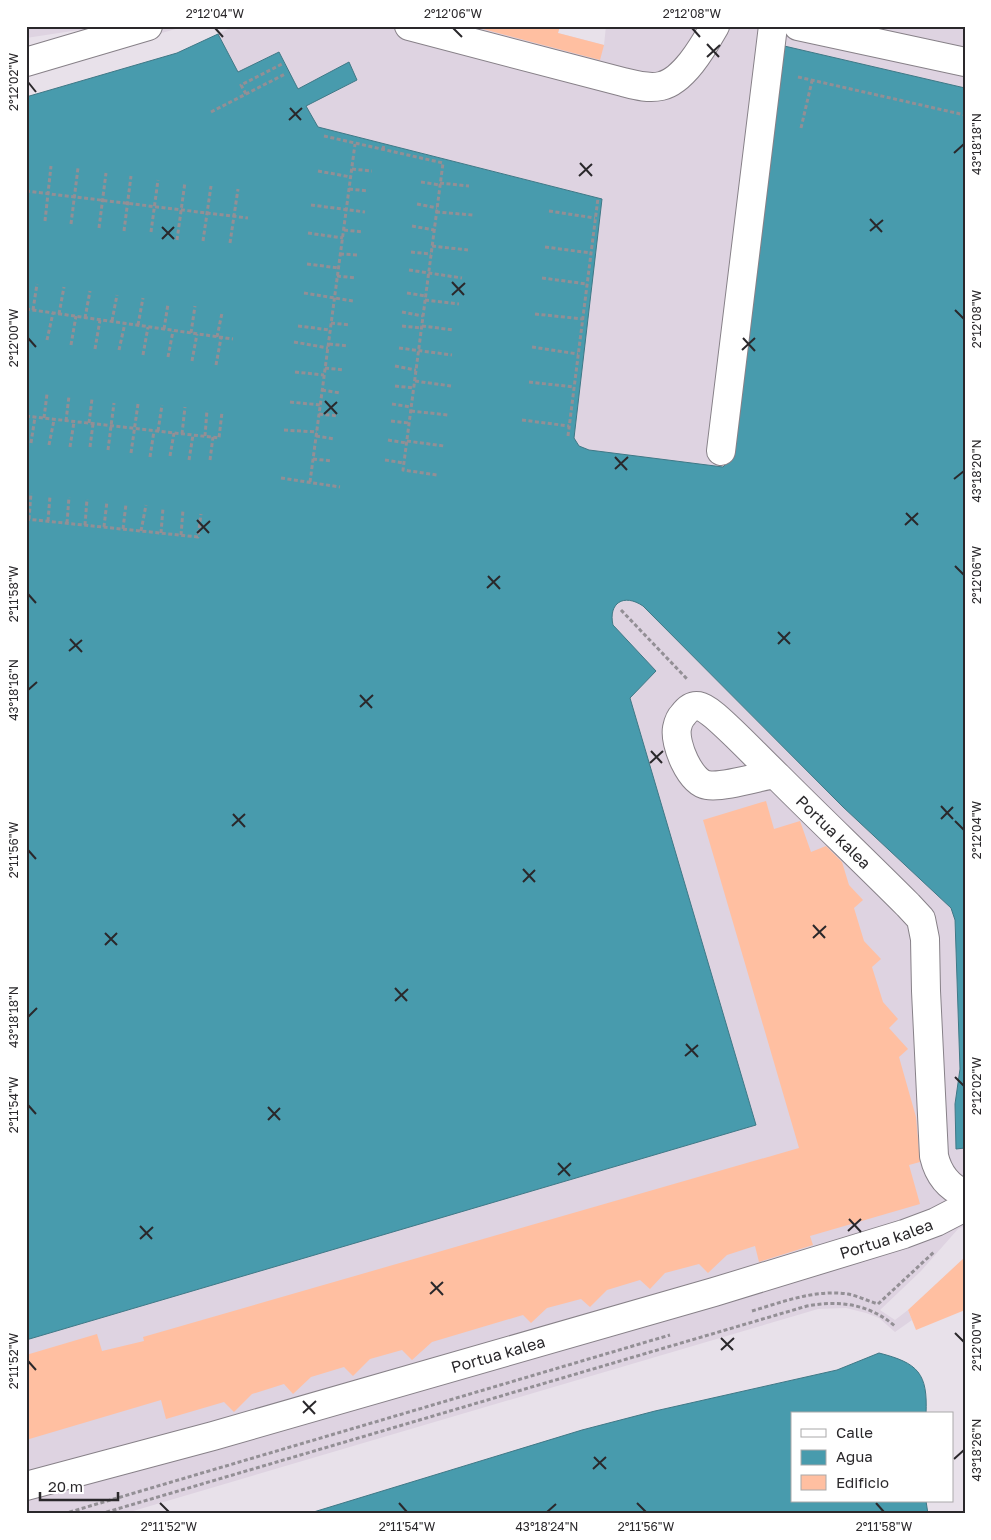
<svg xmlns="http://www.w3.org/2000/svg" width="991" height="1540" font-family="'Golos Text',sans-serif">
<rect width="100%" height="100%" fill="#e8e1ea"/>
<g fill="#ded3e1">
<path d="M26 26H186L26 72 81 36 79 30 26 38Z"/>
<path d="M234 26H560L558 33 604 45 606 26H965V88L780 45 729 459 726 465 721 467 589 450 579 446 574 438 602 199 317 127 306 106 357 80 298 89 279 52 238 72 218 34Z"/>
<path d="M633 600 643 606 843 807 948 904 954 914 960 1069 955 1104 965 1148V1226L958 1229 921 1271 880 1310 895 1320 908 1310 912 1320 895 1332 879 1318 866 1313 846 1308 818 1309 123 1514H26V1340L756 1125 630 698 616 630 611 617 615 606 624 601Z"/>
</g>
<g fill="#489bad" stroke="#3f7886">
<path d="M218 34 238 72 279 52 298 89 349 62 357 80 306 106 318 127 602 199 574 438 579 446 589 450 723 467 727 463 729 459 780 45 965 88V1148L956 1149 955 1104 960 1069 955 920 951 908 843 807 643 606C624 593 608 603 613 625L656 671 630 698 756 1125 26 1340V97L177 53Z"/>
<path d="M879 1353C918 1363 928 1373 926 1414H792V1501H926L928 1514H307L582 1430 655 1411 837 1370Z"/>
</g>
<g fill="#ffbfa1">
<path d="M479 26H560L558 33 604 45 600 60 479 28Z"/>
<path d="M766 801 774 829 800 821 811 852 826 846 842 862 849 885 863 900 854 908 864 941 881 959 872 967 883 1002 898 1019 889 1028 908 1049 899 1057 916 1117 920 1162 909 1165 920 1204 810 1236 813 1245 759 1262 755 1246 727 1255 708 1273 699 1264 665 1273 650 1289 640 1280 607 1290 590 1307 581 1299 547 1308 531 1323 523 1315 432 1342 412 1360 402 1350 370 1359 353 1376 344 1367 311 1377 293 1394 284 1384 252 1394 234 1412 224 1402 166 1419 161 1400 26 1440V1355L97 1334 102 1351 144 1341 143 1337 799 1148 703 820Z"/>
<path d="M965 1257V1310L916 1330 908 1310Z"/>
</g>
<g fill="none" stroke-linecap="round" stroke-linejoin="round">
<g stroke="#878188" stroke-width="30">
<g id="minor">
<path d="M409 26 623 82C635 85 648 89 661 86 684 81 704 45 715 26"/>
<path d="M798 26 965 62"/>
<path d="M26 62 148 26"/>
<path d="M721 451 773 26"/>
<path id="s1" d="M774 774C758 777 722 788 707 785 690 782 674 744 677 728 678 723 680 718 683 715 694 700 703 706 715 716 737 735 757 757 778 777 821 820 865 862 908 905L921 919 925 939 926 991 934 1156C938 1173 948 1187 965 1194"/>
<path id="s2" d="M26 1486 213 1436 714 1292 904 1234 936 1222 965 1207"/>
</g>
</g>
<g stroke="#938f95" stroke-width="3" stroke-dasharray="4 2.5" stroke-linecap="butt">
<path d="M798 77 965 115"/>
<path d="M246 94 241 85 284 63"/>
<path d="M211 112 285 74"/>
<path d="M801 128 812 81"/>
<path d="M324 136 443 163 403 470 437 475"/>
<path d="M383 150 384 144"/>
<path d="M352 169 372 171"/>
<path d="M318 171 351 177"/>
<path d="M421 182 440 185"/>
<path d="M440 183 469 186"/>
<path d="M349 189 368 191"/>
<path d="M26 191 248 218"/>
<path d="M417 204 437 208"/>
<path d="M311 205 365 212"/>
<path d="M549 211 595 218"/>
<path d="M436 212 473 215"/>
<path d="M45 221 51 166"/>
<path d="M71 224 78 168"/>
<path d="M412 226 434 230"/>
<path d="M99 228 106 173"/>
<path d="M344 230 363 232"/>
<path d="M124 231 131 176"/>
<path d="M151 232 158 180"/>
<path d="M308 233 343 238"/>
<path d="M177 240 185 182"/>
<path d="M203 241 211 186"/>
<path d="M230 243 238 189"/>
<path d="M432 246 468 250"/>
<path d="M545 247 591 253"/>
<path d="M411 252 431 254"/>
<path d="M340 254 359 255"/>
<path d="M307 264 339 268"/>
<path d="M409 270 462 278"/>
<path d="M337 276 356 278"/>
<path d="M542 278 587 284"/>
<path d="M304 293 353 301"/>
<path d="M407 293 426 296"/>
<path d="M425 300 459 304"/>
<path d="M26 309 233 339"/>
<path d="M33 310 37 284"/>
<path d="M402 312 423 316"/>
<path d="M26 314 27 309"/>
<path d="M59 314 64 287"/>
<path d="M535 314 583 319"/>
<path d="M85 318 90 291"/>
<path d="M112 321 117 295"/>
<path d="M331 323 350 325"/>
<path d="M138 325 143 298"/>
<path d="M298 326 330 330"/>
<path d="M402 326 421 328"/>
<path d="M422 326 454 330"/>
<path d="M164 329 168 304"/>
<path d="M191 333 195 306"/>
<path d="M217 337 222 313"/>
<path d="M47 340 53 313"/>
<path d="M294 342 328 348"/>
<path d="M329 344 348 346"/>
<path d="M71 345 76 316"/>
<path d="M532 347 578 354"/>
<path d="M399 348 452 355"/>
<path d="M95 349 100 320"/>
<path d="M119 350 125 323"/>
<path d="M143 355 148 327"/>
<path d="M168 357 173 331"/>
<path d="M192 361 197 334"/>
<path d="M216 365 221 338"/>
<path d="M395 366 416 370"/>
<path d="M325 368 344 370"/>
<path d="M295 372 324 375"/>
<path d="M415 381 451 386"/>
<path d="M529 382 574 387"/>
<path d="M395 386 414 388"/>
<path d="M322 390 340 393"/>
<path d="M290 402 321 405"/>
<path d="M392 404 411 407"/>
<path d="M411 411 448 415"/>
<path d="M319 414 338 416"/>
<path d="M26 416 219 438 222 412"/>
<path d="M44 418 47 394"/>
<path d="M522 420 569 426"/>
<path d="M66 421 69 396"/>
<path d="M391 421 409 423"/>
<path d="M89 423 92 399"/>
<path d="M284 430 317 432"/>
<path d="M158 431 162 405"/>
<path d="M182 434 185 407"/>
<path d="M205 436 207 410"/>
<path d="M316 436 335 439"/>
<path d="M568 436 598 198"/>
<path d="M388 440 406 443"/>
<path d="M407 441 444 446"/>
<path d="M31 443 35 417"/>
<path d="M49 445 54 420"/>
<path d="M70 447 74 422"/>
<path d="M90 447 93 424"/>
<path d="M108 450 114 403"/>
<path d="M131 453 138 404"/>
<path d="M170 456 174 433"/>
<path d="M150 457 154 431"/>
<path d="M313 459 332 461"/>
<path d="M189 460 193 435"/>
<path d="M210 460 213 437"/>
<path d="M385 460 404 463"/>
<path d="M281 478 340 487"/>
<path d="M310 482 355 144"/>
<path d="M26 519 198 537 201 514"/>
<path d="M29 519 31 493"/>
<path d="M48 521 50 496"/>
<path d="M67 523 69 497"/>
<path d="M85 525 87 499"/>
<path d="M104 527 107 501"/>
<path d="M123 529 126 504"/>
<path d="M141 531 146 505"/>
<path d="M161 533 163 508"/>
<path d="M181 535 183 510"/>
<path d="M621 610 688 680"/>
<path d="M752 1311C782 1302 816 1289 848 1294 858 1296 868 1301 878 1304L934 1252"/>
<path d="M63 1514 670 1335"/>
<path d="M100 1514 807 1306C840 1300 870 1304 896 1327"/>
</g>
<use href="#minor" stroke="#fff" stroke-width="28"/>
</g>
<path fill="none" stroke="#2a282b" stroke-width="2" d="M215 28 223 37M453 28 462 37M692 28 700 37M707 44 719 57M707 57 720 45M28 82 36 92M290 108 301 120M289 120 302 108M954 153 964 144M580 163 592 176M579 176 592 164M870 219 882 232M162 227 174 239M870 231 883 220M162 239 174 227M452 282 464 295M452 295 465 283M955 310 964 319M28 338 36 347M743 338 755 351M742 350 755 338M325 401 337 414M324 414 337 402M615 457 627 470M615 469 628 457M954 479 964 471M906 513 918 525M197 520 209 533M905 525 918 513M197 533 210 521M955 566 964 575M488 576 500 589M487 588 500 576M28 594 36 603M778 632 790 644M70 639 82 652M778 644 790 632M69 651 82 640M28 690 37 682M360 695 372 708M360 707 373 695M651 751 662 763M650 763 663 751M941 806 953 819M233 814 245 827M941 819 953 807M955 821 964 830M232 826 245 814M28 850 36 859M523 869 535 882M523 882 535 870M813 925 825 938M105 933 117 945M813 938 826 926M105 945 117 933M395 988 407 1001M395 1001 408 989M28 1017 37 1008M686 1044 698 1057M685 1056 698 1045M955 1077 964 1086M28 1105 36 1114M268 1107 280 1120M268 1120 280 1108M558 1163 570 1176M558 1175 571 1163M849 1219 861 1232M140 1226 152 1239M848 1231 861 1219M140 1239 153 1227M431 1282 443 1295M430 1294 443 1282M955 1333 964 1342M721 1338 733 1350M721 1350 734 1338M28 1361 36 1370M303 1401 315 1414M303 1413 316 1401M594 1457 606 1469M954 1459 964 1450M593 1469 606 1457M160 1503 169 1512M399 1503 407 1512M637 1503 646 1512M876 1503 884 1512M547 1512 556 1504"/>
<g text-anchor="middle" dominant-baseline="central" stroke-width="4" stroke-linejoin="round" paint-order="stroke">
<g font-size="16" fill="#2a282b" stroke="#fff">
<text stroke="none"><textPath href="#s1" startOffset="355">Portua kalea</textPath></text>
<text stroke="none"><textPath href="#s2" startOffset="895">Portua kalea</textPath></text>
<text stroke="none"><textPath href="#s2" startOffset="490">Portua kalea</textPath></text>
</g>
</g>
<rect width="991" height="1540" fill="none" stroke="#ffffff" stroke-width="55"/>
<rect x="791" y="1412" width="162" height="90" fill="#ffffff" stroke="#aaa9aa"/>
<rect x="801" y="1429" width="25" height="8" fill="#ffffff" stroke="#aaa9aa"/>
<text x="836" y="1438" font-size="15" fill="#2a282b">Calle</text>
<rect x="801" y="1450" width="25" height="15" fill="#489bad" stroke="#aaa9aa"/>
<text x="836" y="1462" font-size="15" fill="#2a282b">Agua</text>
<rect x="801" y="1475" width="25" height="15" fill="#ffbfa1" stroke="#aaa9aa"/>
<text x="836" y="1488" font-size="15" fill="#2a282b">Edificio</text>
<path d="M40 1492v8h78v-8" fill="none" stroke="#2a282b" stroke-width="2.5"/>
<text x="48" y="1492" font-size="15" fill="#2a282b" stroke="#ffffff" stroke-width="4" paint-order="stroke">20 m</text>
<rect x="28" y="28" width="936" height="1484" fill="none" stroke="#2a282b" stroke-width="2"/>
<g font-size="12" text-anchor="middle" fill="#2a282b">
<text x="215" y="18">2°12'04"W</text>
<text x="453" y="18">2°12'06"W</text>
<text x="692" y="18">2°12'08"W</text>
<text transform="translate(14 82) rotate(-90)" y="4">2°12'02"W</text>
<text transform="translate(977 144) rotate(-90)" y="4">43°18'18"N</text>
<text transform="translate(977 319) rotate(-90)" y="4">2°12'08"W</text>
<text transform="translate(14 338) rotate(-90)" y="4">2°12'00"W</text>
<text transform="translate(977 471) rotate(-90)" y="4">43°18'20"N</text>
<text transform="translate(977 575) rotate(-90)" y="4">2°12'06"W</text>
<text transform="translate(14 594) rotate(-90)" y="4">2°11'58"W</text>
<text transform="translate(14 690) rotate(-90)" y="4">43°18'16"N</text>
<text transform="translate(977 830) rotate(-90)" y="4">2°12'04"W</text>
<text transform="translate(14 850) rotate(-90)" y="4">2°11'56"W</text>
<text transform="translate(14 1017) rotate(-90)" y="4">43°18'18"N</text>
<text transform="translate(977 1086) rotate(-90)" y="4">2°12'02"W</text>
<text transform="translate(14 1105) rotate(-90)" y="4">2°11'54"W</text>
<text transform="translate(977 1342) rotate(-90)" y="4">2°12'00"W</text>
<text transform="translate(14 1361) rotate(-90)" y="4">2°11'52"W</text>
<text transform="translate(977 1450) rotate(-90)" y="4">43°18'26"N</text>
<text x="169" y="1531">2°11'52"W</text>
<text x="407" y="1531">2°11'54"W</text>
<text x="547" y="1531">43°18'24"N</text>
<text x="646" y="1531">2°11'56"W</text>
<text x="884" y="1531">2°11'58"W</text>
</g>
</svg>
